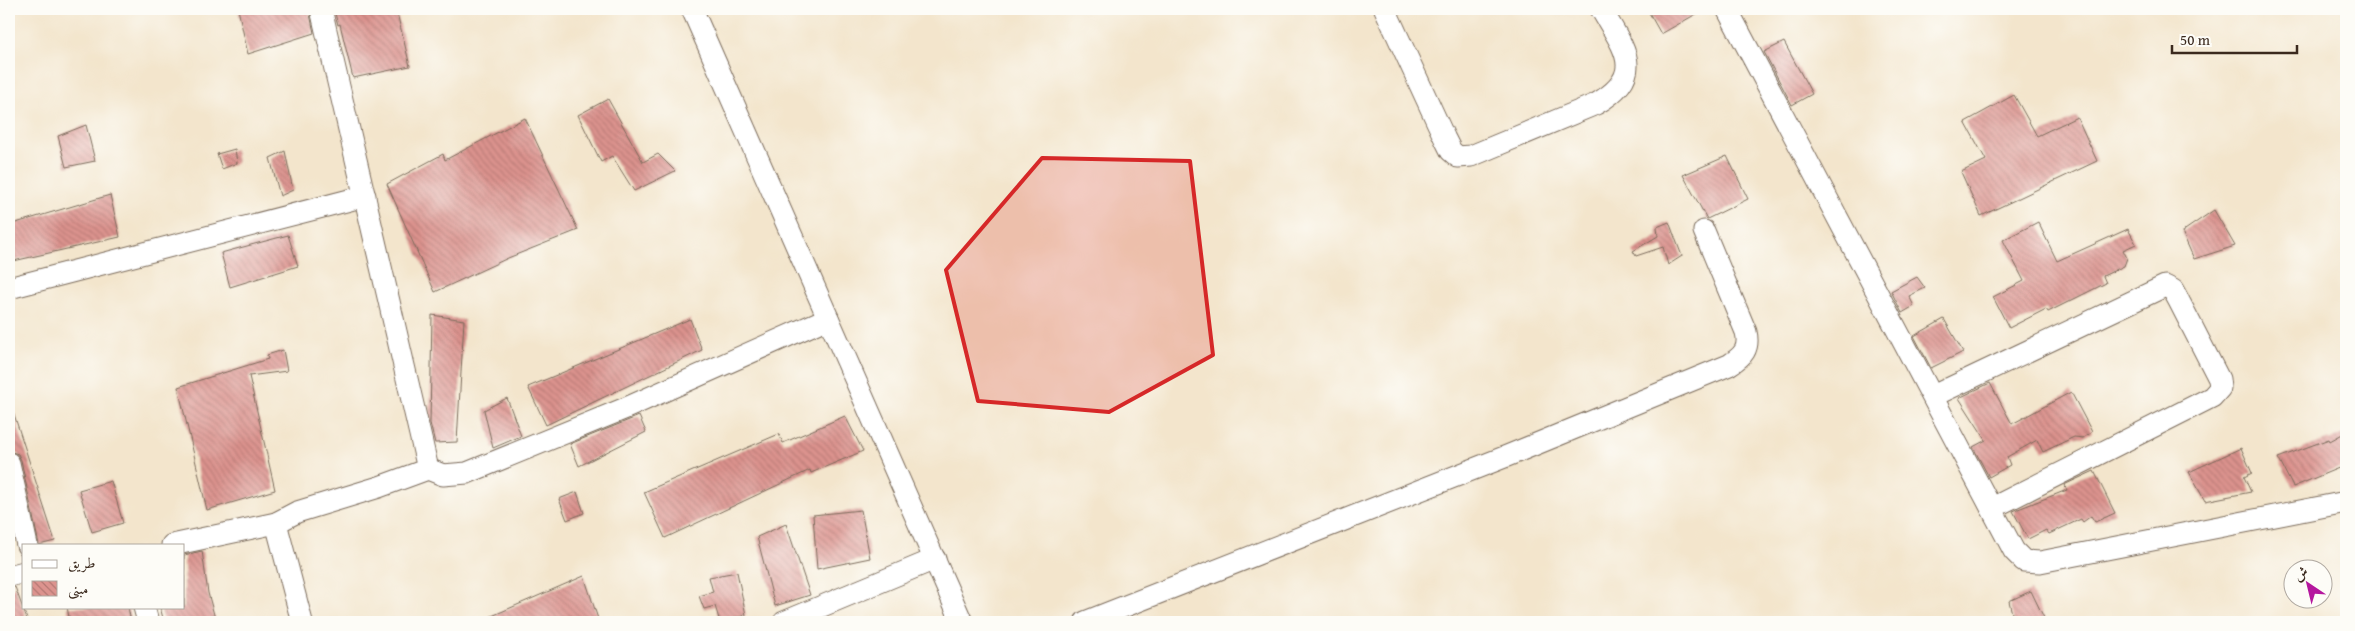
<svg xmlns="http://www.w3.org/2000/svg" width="2355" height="631" font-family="'Gentium Book Plus',Amiri,serif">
<defs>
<pattern id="building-back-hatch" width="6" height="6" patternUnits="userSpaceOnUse" patternTransform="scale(1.25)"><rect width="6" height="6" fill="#dc938e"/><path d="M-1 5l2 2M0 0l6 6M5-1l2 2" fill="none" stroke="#b47873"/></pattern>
</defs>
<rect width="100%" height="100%" fill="#fdfcf7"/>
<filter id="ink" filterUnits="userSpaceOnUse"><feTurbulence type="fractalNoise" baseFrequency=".02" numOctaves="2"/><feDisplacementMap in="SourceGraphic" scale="10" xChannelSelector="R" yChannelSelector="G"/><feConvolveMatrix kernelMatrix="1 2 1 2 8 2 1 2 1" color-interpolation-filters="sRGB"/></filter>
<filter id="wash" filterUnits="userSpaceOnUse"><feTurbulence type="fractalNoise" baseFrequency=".0096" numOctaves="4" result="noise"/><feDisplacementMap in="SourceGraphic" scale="20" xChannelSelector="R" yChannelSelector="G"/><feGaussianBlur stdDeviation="1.12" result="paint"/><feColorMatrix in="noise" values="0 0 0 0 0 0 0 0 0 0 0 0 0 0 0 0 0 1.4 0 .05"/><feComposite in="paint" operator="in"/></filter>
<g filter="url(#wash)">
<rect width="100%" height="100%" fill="#f3e5cc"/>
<g id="blocks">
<g fill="url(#building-back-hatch)">
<path d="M238 9H309L314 33 248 54Z"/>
<path d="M334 9H396L410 66 353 78 340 24 338 25Z"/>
<path d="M1647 9H1705L1661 34Z"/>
<path d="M1784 42 1812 94 1792 105 1764 52Z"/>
<path d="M2014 95 2037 136 2077 117 2097 161 1981 216 1961 172 1986 160 1965 122Z"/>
<path d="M608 99 643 162 658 154 675 171 634 191 612 156 601 162 578 115Z"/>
<path d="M525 118 578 230 508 258 435 292 387 184 443 154 445 160Z"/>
<path d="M86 125 95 161 66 167 58 136Z"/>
<path d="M235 149 237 163 222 169 217 154Z"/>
<path d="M285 151 293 190 280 196 270 158Z"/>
<path d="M1727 156 1748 199 1707 219 1683 175Z"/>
<path d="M110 195 120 237 9 262V225Z"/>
<path d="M2214 210 2235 246 2194 259 2182 232Z"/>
<path d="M1669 222 1682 256 1668 265 1663 247 1636 256 1633 251 1658 236 1657 227Z"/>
<path d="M2038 222 2057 261 2128 229 2136 244 2123 250 2127 258 2124 266 2103 276 2106 283 2048 312 2046 309 2009 328 1993 297 2024 281 2003 240Z"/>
<path d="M288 235 298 266 230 287 221 253Z"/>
<path d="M1917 277 1925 288 1909 296 1914 306 1902 313 1891 291Z"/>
<path d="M432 315 464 320 457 442 435 443 430 423Z"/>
<path d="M690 319 702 350 546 425 528 387Z"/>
<path d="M1944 319 1963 352 1931 368 1914 336Z"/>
<path d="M283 350 287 371 249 376 275 490 207 510 178 387 268 359 267 355Z"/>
<path d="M1990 383 2012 424 2071 392 2092 432 2083 438 2074 437 2043 452 2037 440 2007 457 2010 465 1989 477 1973 447 1986 440 1959 398Z"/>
<path d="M507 398 521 436 493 448 484 410Z"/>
<path d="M11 405 55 541 39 545 21 460 18 454 9 451V406Z"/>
<path d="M639 416 646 432 579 466 570 444Z"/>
<path d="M845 416 863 451 811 473 810 470 665 538 644 492 779 434 783 443Z"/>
<path d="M2346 432V465L2293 487 2278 458 2329 439 2330 441Z"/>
<path d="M2241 448 2252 473 2244 477 2251 492 2205 501 2189 472Z"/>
<path d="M2094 471 2115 513 2095 522 2091 516 2083 522 2081 519 2049 534 2046 530 2028 539 2013 511 2067 490 2064 485Z"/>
<path d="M111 481 123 523 92 532 79 490Z"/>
<path d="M577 492 584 513 567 520 559 499Z"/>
<path d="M861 510 870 558 817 569 813 515Z"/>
<path d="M786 524 810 595 775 606 757 537Z"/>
<path d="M202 551 208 593 216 622H164L160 607H184V555Z"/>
<path d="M737 572 746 615 720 622 715 606 704 609 699 596 713 592 709 577Z"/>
<path d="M584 576 599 622H478Z"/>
<path d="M15 587 28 622H9V588Z"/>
<path d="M2031 591 2046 622H2014L2009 601Z"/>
<path d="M67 607H128L131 622H70Z"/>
</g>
</g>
</g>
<g filter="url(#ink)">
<use href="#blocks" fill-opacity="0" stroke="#7b6b5b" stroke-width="1"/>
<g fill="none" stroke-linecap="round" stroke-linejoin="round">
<g stroke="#7b6b5b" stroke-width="23">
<g id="minor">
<path d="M321 9 428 469"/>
<path d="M692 9 962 622"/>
<path d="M1385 9 1445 139 1451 151 1458 157 1471 156 1596 104C1648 74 1624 49 1601 9"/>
<path d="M1727 9 2014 551 2024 561 2040 562 2346 502"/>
<path d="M9 288 365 196"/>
<path d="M1933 396 2165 286 2173 290 2179 301 2219 379 2220 388 2212 397 1992 508"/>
<path d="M9 463 27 545"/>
<path d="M276 523 302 622"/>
<path d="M172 545 276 523 297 512 379 487 428 469 443 475 467 473 626 408 828 318"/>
<path d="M9 576 24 572"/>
<path d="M144 607 148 622"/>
<path d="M784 622 935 559"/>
<path d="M1085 622 1507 456 1729 365C1743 356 1750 349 1746 332L1704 231"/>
</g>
</g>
<use href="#minor" stroke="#fff" stroke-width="21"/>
</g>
</g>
<path fill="#d62828" fill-opacity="0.2" stroke="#d62828" stroke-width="4" stroke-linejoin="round" d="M1042 158 1190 161 1213 355 1109 412 978 401 946 270Z"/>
<rect width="2355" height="631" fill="none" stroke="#fdfcf7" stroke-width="30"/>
<rect x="22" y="544" width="162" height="65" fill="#fdfcf7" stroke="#afa8a0"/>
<rect x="32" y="560" width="25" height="8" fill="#ffffff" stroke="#afa8a0"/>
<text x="68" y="568" font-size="15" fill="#3b2a1e">طريق</text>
<rect x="32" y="581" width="25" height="15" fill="url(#building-back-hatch)" stroke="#afa8a0"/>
<text x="68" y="594" font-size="15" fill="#3b2a1e">مبنى</text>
<g transform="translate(2308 584) rotate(325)"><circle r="24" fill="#fdfcf7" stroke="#afa8a0"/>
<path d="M0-4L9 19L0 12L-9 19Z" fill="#b5179e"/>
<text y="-8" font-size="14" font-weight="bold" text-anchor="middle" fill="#3b2a1e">ش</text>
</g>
<path d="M2172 45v8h125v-8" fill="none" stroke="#3b2a1e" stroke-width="2.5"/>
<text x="2180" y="45" font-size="15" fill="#3b2a1e" stroke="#fdfcf7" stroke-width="4" paint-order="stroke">50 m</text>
</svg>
